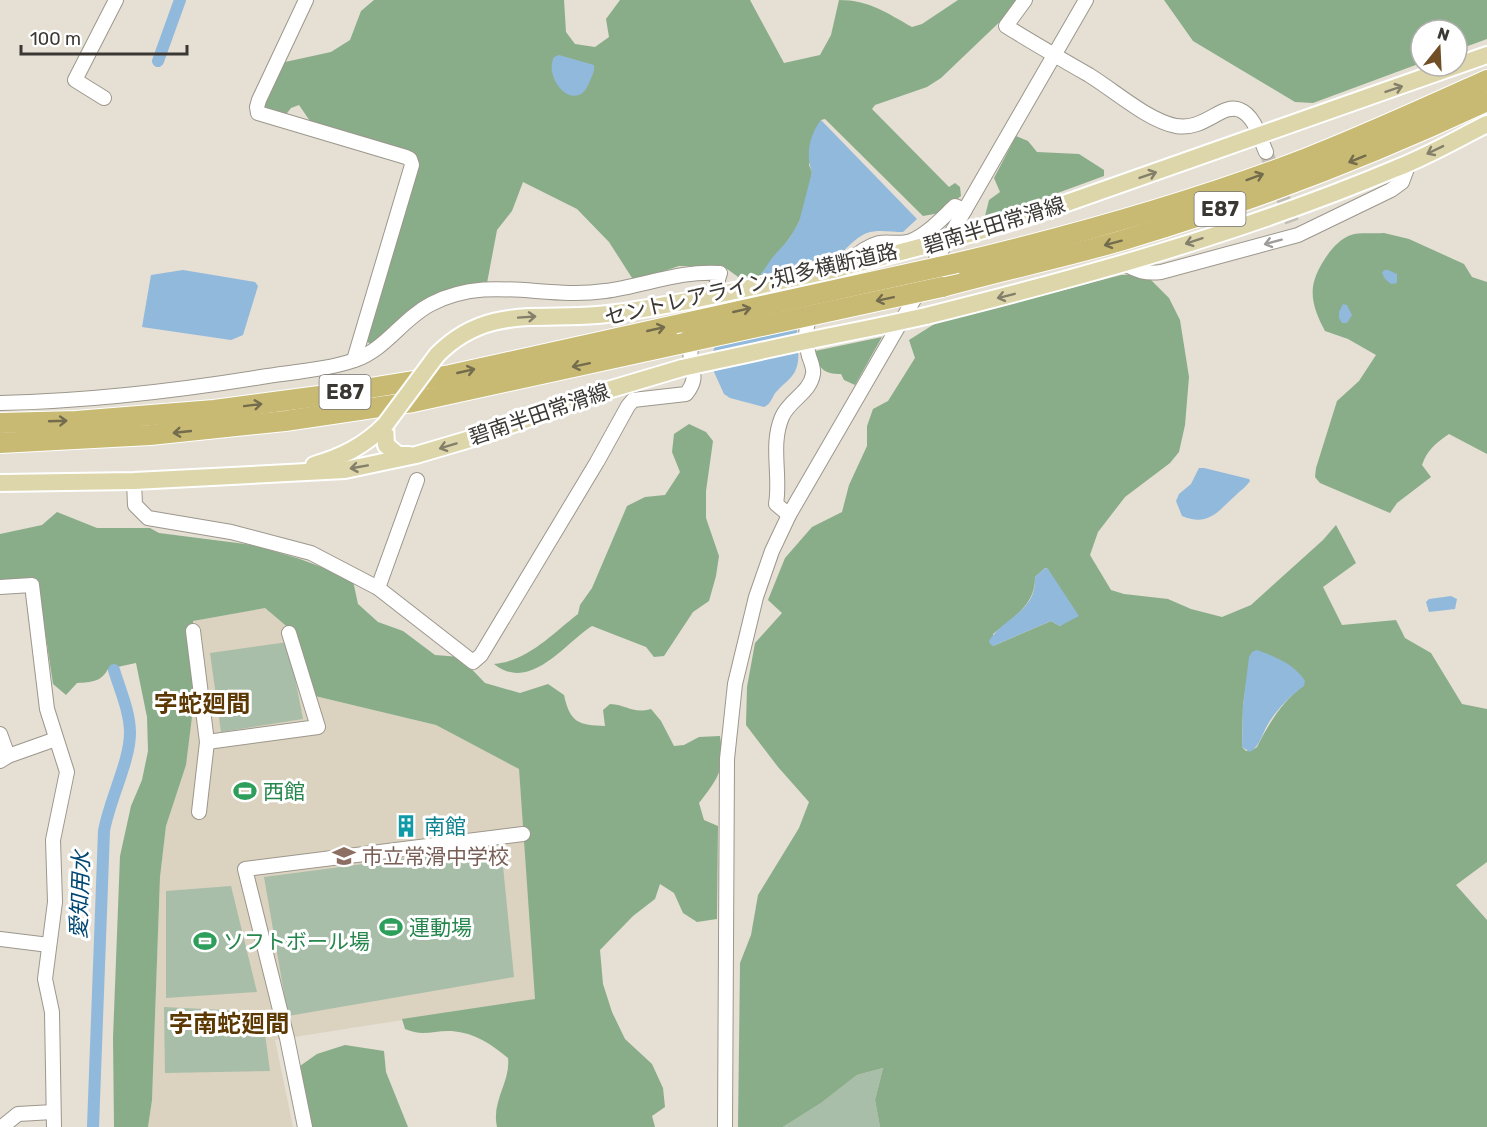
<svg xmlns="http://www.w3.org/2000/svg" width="1487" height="1127" font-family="Rubik,'Noto Sans JP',sans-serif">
<rect width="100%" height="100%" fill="#e5dfd4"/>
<path fill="#dbd2c0" d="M265 608 297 635 315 696 436 725 519 769 536 999 275 1040 293 1127H148L152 1100 160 877 166 826 186 765 194 701 193 621Z"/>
<g fill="#a8bea8">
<path d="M288 642 303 719 221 732 210 653Z"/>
<path d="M501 846 514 977 288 1016 264 877Z"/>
<path d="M231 886 257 992 166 998V891Z"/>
<path d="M164 1007 262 1012 270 1071 165 1073Z"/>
<path d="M883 1068 875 1100 880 1127H783L821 1103 857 1075Z"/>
</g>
<g fill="#89ad89" fill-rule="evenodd">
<path d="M374 0H564L566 32 575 44 595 47 609 37 606 19 620 0H750L784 63 820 55 831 35 839 0C869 0 887 13 912 27L922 24 958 0H1017L1009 13 941 78 927 87 875 105 872 109 949 187 955 183 960 187 961 196 940 213 923 216 825 119 821 120 809 165 812 172C809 188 806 207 799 222 790 242 772 258 760 276L741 279 723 266H679L634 281 609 242 577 209 523 182 512 211 497 230 487 283 458 288 374 346 364 340 415 168 312 124 299 105 291 108 284 117 262 110 265 95 285 62 331 52 350 40 361 11Z"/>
<path d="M1164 0H1487V39L1457 50V30H1421V63L1313 103 1295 102 1193 41Z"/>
<path d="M1016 136 1028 141 1037 152 1079 154 1104 170V176L984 220 989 200 1000 192 994 178Z"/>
<path d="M1384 233 1409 239 1464 264 1472 277 1487 282V454L1449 434C1436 443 1427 450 1422 465L1431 477 1397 503 1390 513 1320 483 1315 477 1316 468 1337 401 1359 381 1376 355 1348 339 1325 331C1318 318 1311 303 1313 287 1315 270 1334 240 1351 235 1360 232 1374 234 1384 233Z"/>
<path d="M1145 274 1169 298 1180 320 1189 377 1185 425 1179 452 1170 463 1125 497 1098 532 1090 555 1111 590 1124 594 1168 599 1191 609 1222 617 1251 605 1323 540 1336 525 1356 563 1323 587 1342 625 1396 620 1405 638 1431 653 1462 704 1487 709V862L1456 885 1487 920V1127H880L875 1100 883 1068 857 1075 821 1103 783 1127H738L740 963 751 935 758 895 799 828 809 802 778 767 746 725 747 687 755 643 782 613 768 600 785 558 812 527 842 512 849 485 867 446V426L873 409 888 401 915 358 909 340 936 323 1121 275ZM1045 568 1048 569 1063 624 1060 626 1051 621 993 646V634C1012 619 1036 604 1035 577ZM1246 685 1303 686C1282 702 1269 723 1257 747L1254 749 1246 751 1242 747 1243 705Z"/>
<path d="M882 337 855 385 844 380 841 374C824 374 818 369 815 351Z"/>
<path d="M689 424 706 432 713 441 706 491V518L719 556 716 576 709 601 693 612 664 656 654 657 646 647 592 626C564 644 530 693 494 664 528 661 552 634 578 614L580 605 592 588 627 506 645 497 665 495 680 472 672 452 674 434Z"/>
<path d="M57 512 97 528H150L159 533 253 545 300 559 348 577 353 581 358 604 378 622 403 631 435 655 460 657 485 683 520 693 548 684 564 695C570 723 579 725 605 726L603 710 610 704C628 705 632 714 651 709L661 721 674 746 684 745 699 737 720 736C725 770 719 777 699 803L704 820 718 826 717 919 697 922 683 913 674 893 660 884 655 899 633 916 600 950 603 984 612 1012 625 1039 652 1064 663 1088 665 1107 652 1116 655 1127H497C491 1102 511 1081 508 1058 491 1044 475 1033 452 1031 434 1030 423 1037 405 1029L402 1019 535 999 519 769 436 725 315 696 297 635 265 608 193 621 194 701 186 765 166 826 160 877 152 1100 148 1127H114L113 1038 120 856 131 806 142 780 148 751 147 717 136 663 108 669C101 682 92 682 77 683L66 695 53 684 39 590 28 579 0 580V534L42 525Z"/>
<path d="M345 1045 384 1051 386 1072 408 1127H311L300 1066 317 1054Z"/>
</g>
<g fill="#91b9db">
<path d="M559 55 594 65C595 71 592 76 589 83 587 87 585 92 581 94 564 103 545 74 554 57Z"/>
<path d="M821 120 917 219 903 232C892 232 877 229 867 233 844 241 804 300 798 323 794 338 802 354 796 369 793 378 784 383 778 390 772 395 772 404 764 407L730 398 724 394 714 372 712 355 715 346 734 315 750 299 760 276 772 258 789 239 799 222 812 172C805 154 810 134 821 120Z"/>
<path d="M183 270 255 282 258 286 243 335 231 340 142 327 151 275Z"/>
<path d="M1384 270H1388L1397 274V283L1391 284 1385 279 1382 273Z"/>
<path d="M1343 304 1347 305 1352 315 1347 323H1342L1339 318V312Z"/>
<path d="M1199 468H1204L1249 479 1250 481C1246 487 1241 490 1236 495 1218 511 1209 527 1182 516L1176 501 1179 494 1191 484Z"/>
<path d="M1045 568 1048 569 1079 616 1060 626 1051 621 993 646 990 644 989 641C1003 617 1037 612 1035 577Z"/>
<path d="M1451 596 1457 599 1455 609 1429 612 1426 602 1429 599Z"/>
<path d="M1257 650C1274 656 1295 664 1305 681L1304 686C1290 696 1277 709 1268 724 1262 734 1260 746 1250 752L1242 747 1243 705 1249 657 1252 652Z"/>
</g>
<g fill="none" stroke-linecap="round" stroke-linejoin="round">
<g stroke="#91b9db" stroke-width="12">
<path d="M158 61 180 0"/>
<path d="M93 1127 104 831C109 801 130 761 130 733 130 712 120 690 114 670"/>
</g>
<path stroke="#c3beb4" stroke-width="14" stroke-dasharray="14 7" stroke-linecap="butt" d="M1266 152 1292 222"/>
<g stroke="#9c978c" stroke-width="16">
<g id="minor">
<path d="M306 0 259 100 257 107 258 113 406 157 410 159 412 165 354 360"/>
<path d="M1025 0 1006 26C1033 43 1061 59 1089 75 1115 91 1147 120 1176 126 1205 131 1222 102 1240 110 1255 116 1260 139 1266 152"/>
<path d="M104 98 75 80 116 0"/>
<path d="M1125 264C1137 271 1146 274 1161 272L1298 235 1391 190 1402 182 1409 163"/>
<path d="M929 272 1086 0"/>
<path d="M826 294C839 274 854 250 879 243 889 241 900 245 911 241 928 234 942 218 955 206L965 210"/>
<path d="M0 403C88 401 175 391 261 377 292 372 326 370 355 360 386 349 402 319 431 304 489 274 543 300 605 291 644 286 680 270 720 273 715 289 710 307 704 323 700 332 693 339 691 349 687 368 702 374 686 394L633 400 628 406 597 462 481 655 473 662 378 588 311 553 231 532 148 518 135 505 134 481"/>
<path d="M789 515 776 504C781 475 770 445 782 417 789 400 810 393 813 374 814 368 811 362 809 356 805 340 804 326 813 312"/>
<path d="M0 587 32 585 47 709 67 772 53 840 55 902 45 979 52 1012 54 1127"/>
<path d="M378 588 417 480"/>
<path d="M193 631 207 742 199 812"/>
<path d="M0 734 8 756"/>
<path d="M207 742 318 727 289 633"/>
<path d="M0 761 8 756 56 739"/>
<path d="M0 939 49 945"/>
<path d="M2 1127 18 1114 53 1112"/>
<path d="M305 1127 287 1038 245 869 523 834"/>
<path d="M725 1127 727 759 735 684 756 597 772 551 789 515 920 289"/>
</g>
</g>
<g stroke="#fff" stroke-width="20">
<g id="major">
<path d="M973 233 1024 218 1487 55"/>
<path d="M926 316C1086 276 1245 232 1397 168 1428 156 1457 139 1487 124"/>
<path d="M811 340 880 326"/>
<path d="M437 355C485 306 536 320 597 315 627 313 658 306 688 301"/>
<path d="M385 425 386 445 398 455H409"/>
<path d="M314 465C342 457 364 446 385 425"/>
<path d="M0 483 134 481 345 470 416 455 477 437 608 390 682 368"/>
</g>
</g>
<g stroke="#fff" stroke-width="22">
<g id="highway">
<path d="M957 263C1075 235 1193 202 1307 158 1368 134 1427 107 1487 80"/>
<path d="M942 287C1003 270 1066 257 1127 239 1250 202 1370 156 1487 101"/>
<path d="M0 423 76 421 214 410 327 395 450 375 685 323"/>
<path d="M0 443 150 435 285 421 413 402 679 344"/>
</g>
</g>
<use href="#minor" stroke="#fff" stroke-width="14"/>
<use href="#major" stroke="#ded6ab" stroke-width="16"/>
<use href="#highway" stroke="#c8ba73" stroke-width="20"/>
<g stroke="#fff" stroke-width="20" stroke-linecap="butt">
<g id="major-bridge">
<path d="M688 301 833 270 973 233"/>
<path d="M880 326 926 316"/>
<path d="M682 368 811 340"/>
<path d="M385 425 437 355"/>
</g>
</g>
<g stroke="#fff" stroke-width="22" stroke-linecap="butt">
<g id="highway-bridge">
<path d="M685 323 957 263"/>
<path d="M679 344 942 287"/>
</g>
</g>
<use href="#major-bridge" stroke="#ded6ab" stroke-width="16"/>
<use href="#highway-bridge" stroke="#c8ba73" stroke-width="20"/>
</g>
<defs><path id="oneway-shaft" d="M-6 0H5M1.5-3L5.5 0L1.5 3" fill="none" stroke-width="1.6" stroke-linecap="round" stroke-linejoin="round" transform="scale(1.5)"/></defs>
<g stroke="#847f6a">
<use href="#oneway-shaft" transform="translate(1394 89) rotate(-19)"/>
<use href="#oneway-shaft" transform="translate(1435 150) rotate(154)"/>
<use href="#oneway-shaft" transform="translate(1148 175) rotate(-19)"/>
<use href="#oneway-shaft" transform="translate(1194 241) rotate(162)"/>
<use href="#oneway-shaft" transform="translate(1006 296) rotate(166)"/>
<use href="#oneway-shaft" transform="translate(527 317) rotate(-4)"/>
<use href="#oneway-shaft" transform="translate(448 446) rotate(163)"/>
<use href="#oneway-shaft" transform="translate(359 467) rotate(170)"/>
</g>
<g stroke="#736c4d">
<use href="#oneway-shaft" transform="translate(1357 159) rotate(158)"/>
<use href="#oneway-shaft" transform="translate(1255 177) rotate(-20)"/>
<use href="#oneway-shaft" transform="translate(1113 243) rotate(165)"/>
<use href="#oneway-shaft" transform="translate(885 299) rotate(168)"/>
<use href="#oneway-shaft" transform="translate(742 310) rotate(-13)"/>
<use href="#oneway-shaft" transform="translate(656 329) rotate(-13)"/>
<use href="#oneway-shaft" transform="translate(581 365) rotate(168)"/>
<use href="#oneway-shaft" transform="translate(466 371) rotate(-13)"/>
<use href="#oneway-shaft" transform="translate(253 405) rotate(-7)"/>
<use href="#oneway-shaft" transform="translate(58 421) rotate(-2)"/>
<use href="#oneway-shaft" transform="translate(182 432) rotate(174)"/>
</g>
<use stroke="#9d9c9a" href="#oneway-shaft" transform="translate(1273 242) rotate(165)"/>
<defs>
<g id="stadium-bare" transform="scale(1.8)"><path d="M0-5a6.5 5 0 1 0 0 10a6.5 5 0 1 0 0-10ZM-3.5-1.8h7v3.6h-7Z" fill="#2e9e5b" stroke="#fff" stroke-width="2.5" paint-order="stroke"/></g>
<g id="building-bare" transform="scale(1.8)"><path d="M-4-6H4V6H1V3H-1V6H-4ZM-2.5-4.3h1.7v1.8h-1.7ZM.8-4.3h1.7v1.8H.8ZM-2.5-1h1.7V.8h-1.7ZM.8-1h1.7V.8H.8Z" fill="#0f9aa8" stroke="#fff" stroke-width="2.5" paint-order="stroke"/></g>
<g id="school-bare" transform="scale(1.8)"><path d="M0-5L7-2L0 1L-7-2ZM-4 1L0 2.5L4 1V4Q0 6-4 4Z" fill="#8d6e63" stroke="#fff" stroke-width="2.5" paint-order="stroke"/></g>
</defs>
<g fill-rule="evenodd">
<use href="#stadium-bare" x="245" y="791"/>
<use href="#building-bare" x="406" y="826"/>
<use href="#school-bare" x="344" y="856"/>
<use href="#stadium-bare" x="391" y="927"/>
<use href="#stadium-bare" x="205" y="941"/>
</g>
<g text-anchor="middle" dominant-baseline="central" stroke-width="6" stroke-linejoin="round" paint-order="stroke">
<g fill="#fff" stroke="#767471" stroke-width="1.5">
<rect x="1194.5" y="192" width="51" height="34" rx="4.5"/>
<rect x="319.5" y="375" width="51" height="34" rx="4.5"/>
</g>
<g font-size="20" font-weight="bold" fill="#3b3834">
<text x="1220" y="209">E87</text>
<text x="345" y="392">E87</text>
</g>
<g font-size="21" fill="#3b3834" stroke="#fff">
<text transform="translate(994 225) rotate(-17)">碧南半田常滑線</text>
<text transform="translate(751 284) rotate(-13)">セントレアライン;知多横断道路</text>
<text transform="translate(539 414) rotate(-19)">碧南半田常滑線</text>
</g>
<g font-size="21" fill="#27864d" stroke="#fff" text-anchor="start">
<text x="263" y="791">西館</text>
<text x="409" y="927">運動場</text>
<text x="223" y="941">ソフトボール場</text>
</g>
<g font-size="21" fill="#0d838f" stroke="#fff" text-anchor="start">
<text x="424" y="826">南館</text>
</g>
<g font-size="21" fill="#785e54" stroke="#fff" text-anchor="start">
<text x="362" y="856">市立常滑中学校</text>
</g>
<g font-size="22" font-style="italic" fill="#004873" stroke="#fff">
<text transform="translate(80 895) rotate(-88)">愛知用水</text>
</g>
<g font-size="24" font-weight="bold" fill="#5c3802" stroke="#fff">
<text x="202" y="704">字蛇廻間</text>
<text x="229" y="1024">字南蛇廻間</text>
</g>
</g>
<g transform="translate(1439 48) rotate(18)"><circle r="28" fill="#ffffff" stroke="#b1afae" stroke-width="1.5"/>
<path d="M0-4.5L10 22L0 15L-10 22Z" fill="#704e26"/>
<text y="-9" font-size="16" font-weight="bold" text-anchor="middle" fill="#3b3834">N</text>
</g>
<path d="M21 45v9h166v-9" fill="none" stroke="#3b3834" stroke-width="3"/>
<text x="30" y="45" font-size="18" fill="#3b3834" stroke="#ffffff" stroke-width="4.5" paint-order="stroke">100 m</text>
</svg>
